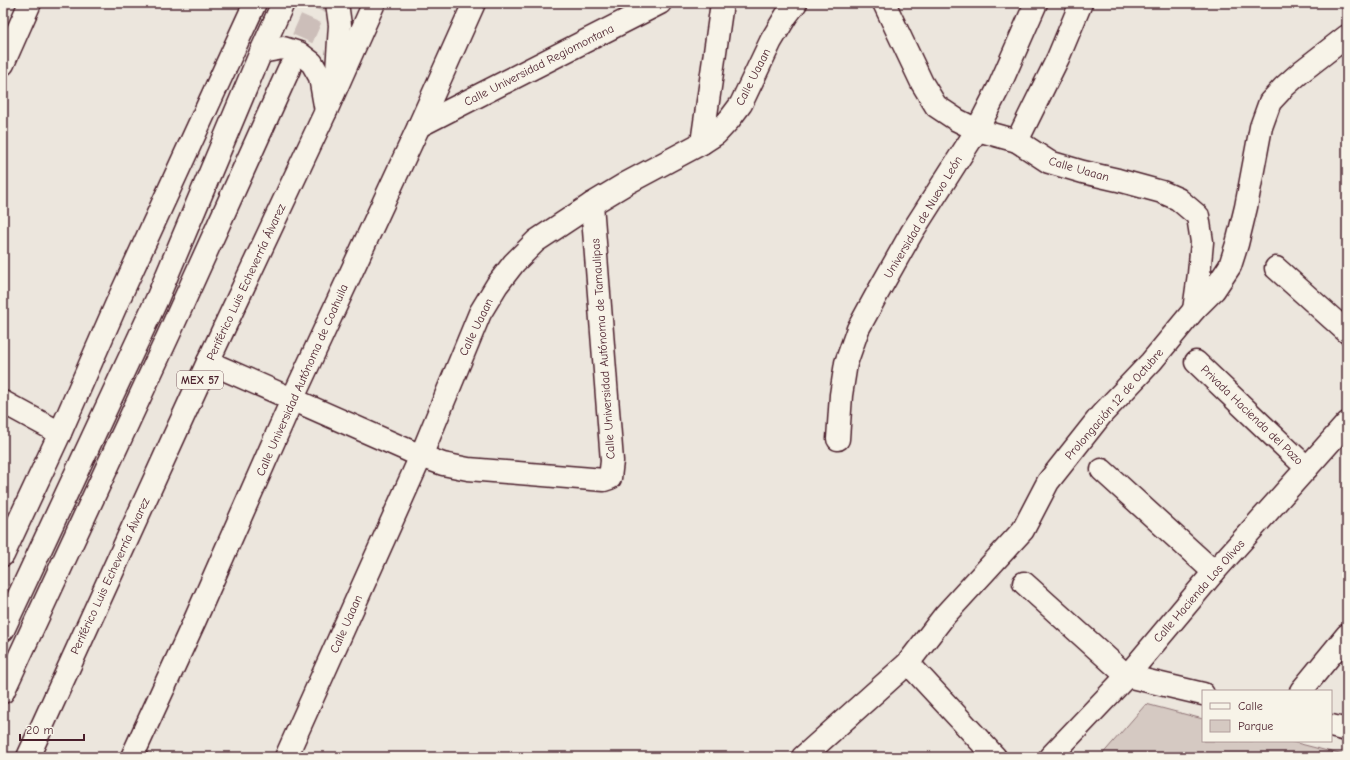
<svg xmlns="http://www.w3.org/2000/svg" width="1350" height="760" font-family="'Comic Neue',sans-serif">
<rect width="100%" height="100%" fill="#ece6dd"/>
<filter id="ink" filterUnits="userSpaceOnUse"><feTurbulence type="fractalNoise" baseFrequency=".025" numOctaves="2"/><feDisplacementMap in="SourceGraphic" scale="8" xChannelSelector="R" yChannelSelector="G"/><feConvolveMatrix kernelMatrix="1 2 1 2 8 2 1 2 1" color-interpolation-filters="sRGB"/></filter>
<g filter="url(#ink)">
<path fill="#d5c9c2" stroke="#907476" d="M1146 704 1203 719V741H1289L1347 756V757H1100Z"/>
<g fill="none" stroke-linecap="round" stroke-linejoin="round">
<path stroke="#ccbeb9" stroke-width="22" stroke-dasharray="22 11" stroke-linecap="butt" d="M289 69 318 3"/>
<g stroke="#4a1f2b" stroke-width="25">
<g id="minor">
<path d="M884 3 922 83 936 106 957 120 977 130 1017 141 1049 162 1083 172 1118 180 1162 192 1178 199 1198 216 1202 242 1199 274 1194 310"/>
<path d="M3 64 30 3"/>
<path d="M419 126 660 3"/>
<path d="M1017 141 1058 58 1081 3"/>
<path d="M702 143 722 3"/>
<path d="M1276 268 1347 332"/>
<path d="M208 362 421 456 443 464 468 469 604 480 610 478 612 461 592 204"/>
<path d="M1196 362 1307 468"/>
<path d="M3 402 60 433"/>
<path d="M838 439 841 395 846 363 858 329 877 294 912 232 977 130 999 87 1036 3"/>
<path d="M1102 470 1214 572"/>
<path d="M3 555 60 433 117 303 255 3"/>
<path d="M1024 583 1127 676 1203 694"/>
<path d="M908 663 995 757"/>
<path d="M1301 691 1347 635"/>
<path d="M1331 726 1347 730"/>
<path d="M132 757 195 620 292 400 419 126 474 3"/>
<path d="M286 757 421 456 480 313 497 285 514 263 536 241 592 204 627 183 702 143 716 134 729 120 741 104 771 41 786 16 796 3"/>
<path d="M803 757 908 663 945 615 1023 530 1048 482 1101 415 1151 362 1194 310 1214 290 1230 266 1237 244 1246 207 1261 127 1270 102 1284 87 1302 71 1347 36"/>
<path d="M1050 757 1127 676 1214 572 1347 423"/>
</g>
</g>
<g stroke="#4a1f2b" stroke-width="25">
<path id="major" d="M3 630 157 299 261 52 283 3"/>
</g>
<g stroke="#4a1f2b" stroke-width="25">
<g id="highway">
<path d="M337 3 340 25 337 71"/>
<path d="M261 52 283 48 299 53 312 63 320 77 326 111"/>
<path d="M3 692 169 334 289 69"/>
<path d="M28 757 208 362 326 111 374 3"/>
</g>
</g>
<use href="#minor" stroke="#f7f3e8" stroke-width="22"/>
<use href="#major" stroke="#f7f3e8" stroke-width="22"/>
<use href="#highway" stroke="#f7f3e8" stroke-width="22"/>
</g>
</g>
<g text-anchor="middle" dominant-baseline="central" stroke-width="3" stroke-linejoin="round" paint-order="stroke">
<rect fill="#f7f3e8" stroke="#7e5f64" stroke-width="1" x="177" y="371" width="46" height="18" rx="3"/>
<g font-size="11" font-weight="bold" fill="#4a1f2b">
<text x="200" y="380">MEX 57</text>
</g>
<g font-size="12" fill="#4a1f2b" stroke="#f7f3e8">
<text transform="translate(539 65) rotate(-27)">Calle Universidad Regiomontana</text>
<text transform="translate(753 77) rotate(-63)">Calle Uaaan</text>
<text transform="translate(1079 169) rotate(16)">Calle Uaaan</text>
<text transform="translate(923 217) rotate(-59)">Universidad de Nuevo León</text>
<text transform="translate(246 282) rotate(-65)">Periférico Luis Echeverría Álvarez</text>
<text transform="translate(476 327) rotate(-64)">Calle Uaaan</text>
<text transform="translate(603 349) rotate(-94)">Calle Universidad Autónoma de Tamaulipas</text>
<text transform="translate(302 380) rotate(-66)">Calle Universidad Autónoma de Coahuila</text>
<text transform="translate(1114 404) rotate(-49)">Prolongación 12 de Octubre</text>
<text transform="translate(1252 415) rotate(44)">Privada Hacienda del Pozo</text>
<text transform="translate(110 576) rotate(-65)">Periférico Luis Echeverría Álvarez</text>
<text transform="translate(1199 591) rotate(-49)">Calle Hacienda Los Olivos</text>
<text transform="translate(346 624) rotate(-66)">Calle Uaaan</text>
</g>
</g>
<rect width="1350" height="760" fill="none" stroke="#f7f3e8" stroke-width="16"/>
<rect x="8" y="8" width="1334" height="744" fill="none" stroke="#4a1f2b" stroke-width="1.5" filter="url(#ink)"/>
<rect x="1202" y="690" width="130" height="52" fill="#f7f3e8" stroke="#b29e9c"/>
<rect x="1210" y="703" width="20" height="6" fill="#f7f3e8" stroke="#b29e9c"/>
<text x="1238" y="710" font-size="12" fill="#4a1f2b">Calle</text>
<rect x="1210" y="720" width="20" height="12" fill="#d5c9c2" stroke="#b29e9c"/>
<text x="1238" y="730" font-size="12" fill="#4a1f2b">Parque</text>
<path d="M20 734v6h64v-6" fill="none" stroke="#4a1f2b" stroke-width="2"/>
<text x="26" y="734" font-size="12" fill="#4a1f2b" stroke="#f7f3e8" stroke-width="3" paint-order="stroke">20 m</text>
</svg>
